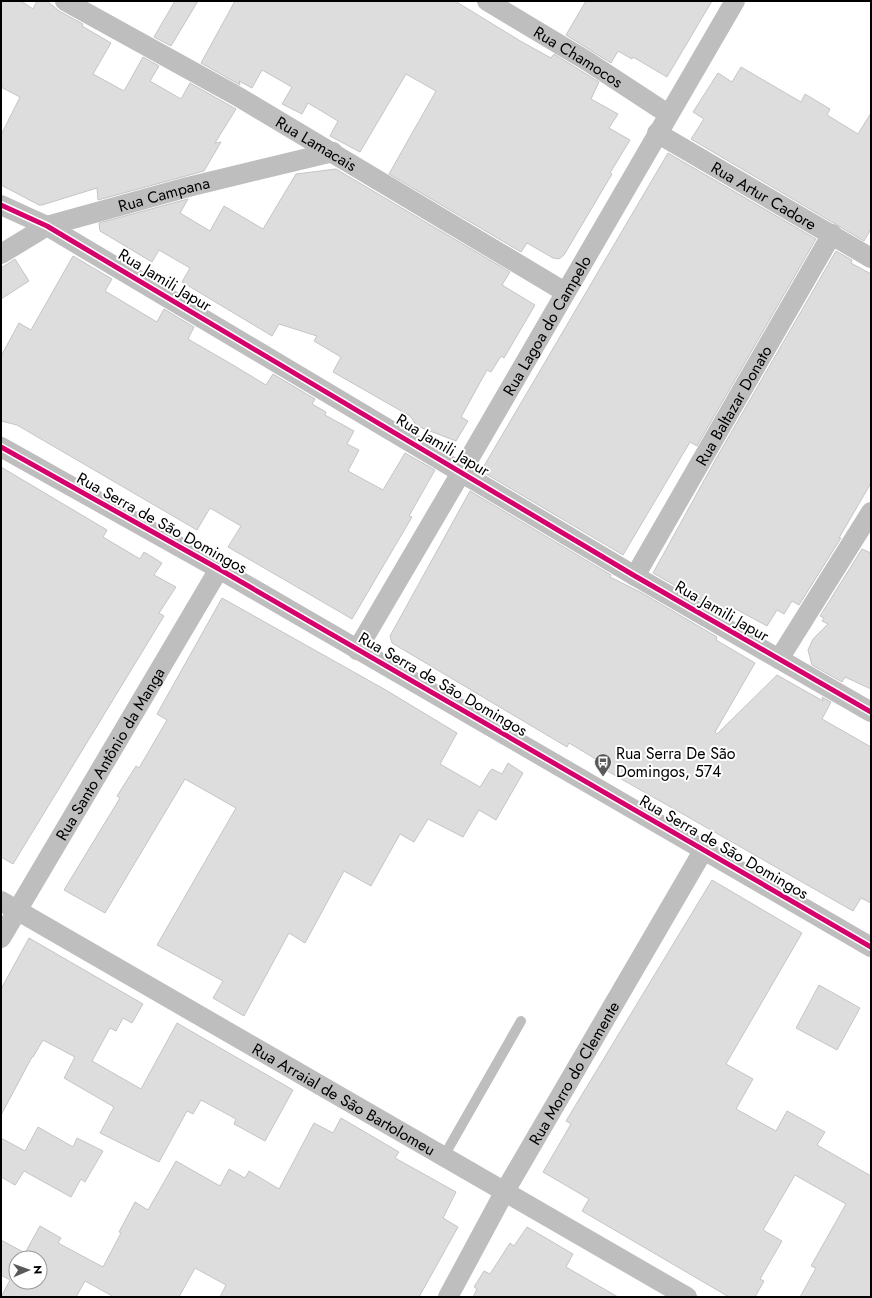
<svg xmlns="http://www.w3.org/2000/svg" width="872" height="1298" font-family="Jost,sans-serif">
<rect width="100%" height="100%" fill="#fff"/>
<g fill="#ddd" stroke="#c5c5c5" fill-rule="evenodd">
<path d="M1 1H21L33 9 37 1H47L59 11 83 24 82 26 111 43 93 74 124 91 143 57 159 66 150 81 181 99 190 83 236 109 215 143 221 142 204 171 98 200 97 188 42 205H39L1 185V135L20 97 1 87Z"/>
<path d="M175 1H198L171 46 154 37Z"/>
<path d="M235 1H455L522 42 551 58 554 54 599 82 591 99 618 114 609 128 630 140 610 173 612 174 564 255 559 259 553 258 527 243 521 252 389 174 436 91 406 74 360 152 330 136 338 121 308 103 302 114 282 104 292 87 262 70 252 88 239 81 240 85 201 63Z"/>
<path d="M586 1H712L667 77 633 57 632 59 618 51 611 63 566 35Z"/>
<path d="M741 67 801 102 805 94 830 109 827 115 858 134 871 113V229L864 241 691 139 704 119 693 112 718 73 732 82Z"/>
<path d="M668 153 816 239 697 446 690 442 623 555 481 471Z"/>
<path d="M336 169 510 272 502 285 535 305 504 358 501 356 491 372 487 370 461 417 468 421 456 441 417 426 410 416 333 372 341 357 314 341 317 336 279 324 272 336 182 282 190 268 159 250 152 262 100 231 99 223 188 199 180 213 210 231 224 206 263 229 296 174Z"/>
<path d="M836 251 852 260 851 263 871 274V483L839 538H841L799 605 792 601 784 614 777 610 767 626 732 607 728 616 653 573 717 457Z"/>
<path d="M73 256 112 279 105 291 157 322 164 309 194 327 188 339 233 365 266 385 273 374 315 399 312 404 326 412 325 415 354 431 347 444 359 450 348 471 383 490 405 453 435 470 409 516 412 517 352 619 228 547 241 526 210 508 197 530 17 425 1 421V356L19 323 31 330Z"/>
<path d="M15 259 29 281 1 299V268Z"/>
<path d="M1 467 107 530 103 537 140 559 144 552 162 563 154 575 176 587 159 613 164 616 13 864 1 857Z"/>
<path d="M470 491 611 575 610 577 642 593 717 637 716 640 755 663 715 732 717 734 777 675 823 701 822 697 831 702 822 719 871 747V903L861 898 853 911 602 768 604 764 569 743 567 747 392 643 390 636Z"/>
<path d="M862 549 871 553V689L845 677 842 682 812 665 808 650 813 639 828 624 822 621 824 618 820 616Z"/>
<path d="M222 598 384 689 457 733 440 764 480 787 490 771 492 769 502 774 508 763 523 773 496 820 479 810 463 837 428 819 414 842 400 834 371 886 344 871 305 943 289 933 244 1016 213 998 223 981 157 945 236 808 185 779 105 913 64 890 120 798 117 796 136 766 139 768 167 720 157 714Z"/>
<path d="M712 880 802 933 726 1064 753 1079 736 1109 776 1131 787 1111 825 1132 817 1145 871 1176V1297H800L816 1268 811 1266 846 1204 795 1175 763 1230 782 1241 760 1279 764 1281 755 1297H729L582 1211 589 1199 543 1172 571 1124 566 1121Z"/>
<path d="M29 938 143 1004 132 1023 123 1018 116 1031 110 1028 92 1061 141 1089 177 1023 293 1090 265 1141 234 1124 236 1119 201 1100 193 1114 187 1111 159 1162 100 1133 114 1107 64 1078 75 1057 43 1040 33 1057H32L1 1115V989Z"/>
<path d="M819 985 860 1008 837 1050 796 1028Z"/>
<path d="M341 1118 399 1152 395 1158 456 1192 443 1218 458 1227 419 1297H220L226 1285 195 1268 179 1297H114L85 1281 76 1297H1L10 1280 1 1275V1240L25 1253 40 1226 61 1238 58 1243 103 1267 121 1233 119 1232 135 1202 148 1210 176 1161 220 1186 229 1169 245 1178 249 1171 279 1189 314 1123 333 1133ZM16 1258H40V1282H16Z"/>
<path d="M38 1127 73 1147 77 1138 103 1151 85 1182 81 1179 71 1197 24 1171 15 1185 1 1177V1138L25 1151Z"/>
<path d="M527 1227 573 1254 566 1267 618 1297H473L477 1289 474 1287 484 1271 490 1274 510 1243 514 1246Z"/>
</g>
<g fill="none" stroke-linecap="round" stroke-linejoin="round">
<path stroke="#bebebe" stroke-width="10" d="M444 1156 521 1021"/>
<g stroke="#bebebe" stroke-width="20">
<path id="s1" d="M65 1 237 96 565 292"/>
<path id="s2" d="M487 1 587 61 668 114"/>
<path id="s3" d="M657 133 871 258"/>
<path d="M1 205 47 226 635 576 871 712"/>
<path id="s4" d="M1 254 47 226 188 187 333 152"/>
<path d="M1 447 219 569 871 947"/>
<path id="s5" d="M635 576 832 234"/>
<path id="s6" d="M357 650 462 471 735 1"/>
<path d="M779 659 871 512"/>
<path id="s7" d="M1 901 687 1297"/>
<path id="s8" d="M1 938 219 569"/>
<path id="s9" d="M448 1297 505 1191 703 851"/>
</g>
<g stroke="#fff" stroke-width="8">
<g id="cycleway">
<path d="M1 205 47 226 635 576 871 712"/>
<path d="M1 447 219 569 871 947"/>
</g>
</g>
<use href="#cycleway" stroke="#d6006c" stroke-width="5"/>
</g>
<defs>
<g id="bus-pin" transform="scale(0.9)"><path d="M0 17L-7.5 6A9.5 9.5 0 1 1 7.5 6Z" fill="#595959" stroke="#fff"/><path d="M-5-6H5V4H4V6H2V4H-2V6H-4V4H-5ZM-3.5-4V0h7V-4ZM-3.5 1.2v1.5H-2V1.2ZM2 1.2v1.5H3.5V1.2Z" fill="#fff"/></g>
</defs>
<g fill-rule="evenodd">
<use href="#bus-pin" x="603" y="762"/>
</g>
<g text-anchor="middle" dominant-baseline="central" stroke-width="4" stroke-linejoin="round" paint-order="stroke">
<g font-size="16" fill="#000" stroke="#fff">
<text stroke="none"><textPath href="#s2" startOffset="107">Rua Chamocos</textPath></text>
<text stroke="none"><textPath href="#s1" startOffset="289">Rua Lamacais</textPath></text>
<text stroke="none"><textPath href="#s4" startOffset="175">Rua Campana</textPath></text>
<text stroke="none"><textPath href="#s3" startOffset="124">Rua Artur Cadore</textPath></text>
<text transform="translate(165 280) rotate(31)">Rua Jamili Japur</text>
<text stroke="none"><textPath href="#s6" startOffset="376">Rua Lagoa do Campelo</textPath></text>
<text stroke="none"><textPath href="#s5" startOffset="197">Rua Baltazar Donato</textPath></text>
<text transform="translate(443 445) rotate(31)">Rua Jamili Japur</text>
<text transform="translate(162 523) rotate(29)">Rua Serra de São Domingos</text>
<text transform="translate(722 611) rotate(30)">Rua Jamili Japur</text>
<text transform="translate(443 684) rotate(30)">Rua Serra de São Domingos</text>
<text stroke="none"><textPath href="#s8" startOffset="214">Rua Santo Antônio da Manga</textPath></text>
<text transform="translate(724 847) rotate(30)">Rua Serra de São Domingos</text>
<text stroke="none"><textPath href="#s9" startOffset="257">Rua Morro do Clemente</textPath></text>
<text stroke="none"><textPath href="#s7" startOffset="396">Rua Arraial de São Bartolomeu</textPath></text>
</g>
<g font-size="16" fill="#000" stroke="#fff" text-anchor="start">
<text x="616" y="753">Rua Serra De São<tspan x="616" dy="18">Domingos, 574</tspan></text>
</g>
</g>
<rect width="872" height="1298" fill="none" stroke="#000000" stroke-width="4"/>
<g transform="translate(28 1270) rotate(88)"><circle r="19" fill="#ffffff" stroke="#999999"/>
<path d="M0-3L7 15L0 10L-7 15Z" fill="#595959"/>
<text y="-6" font-size="11" font-weight="bold" text-anchor="middle" fill="#000000">N</text>
</g>
</svg>
